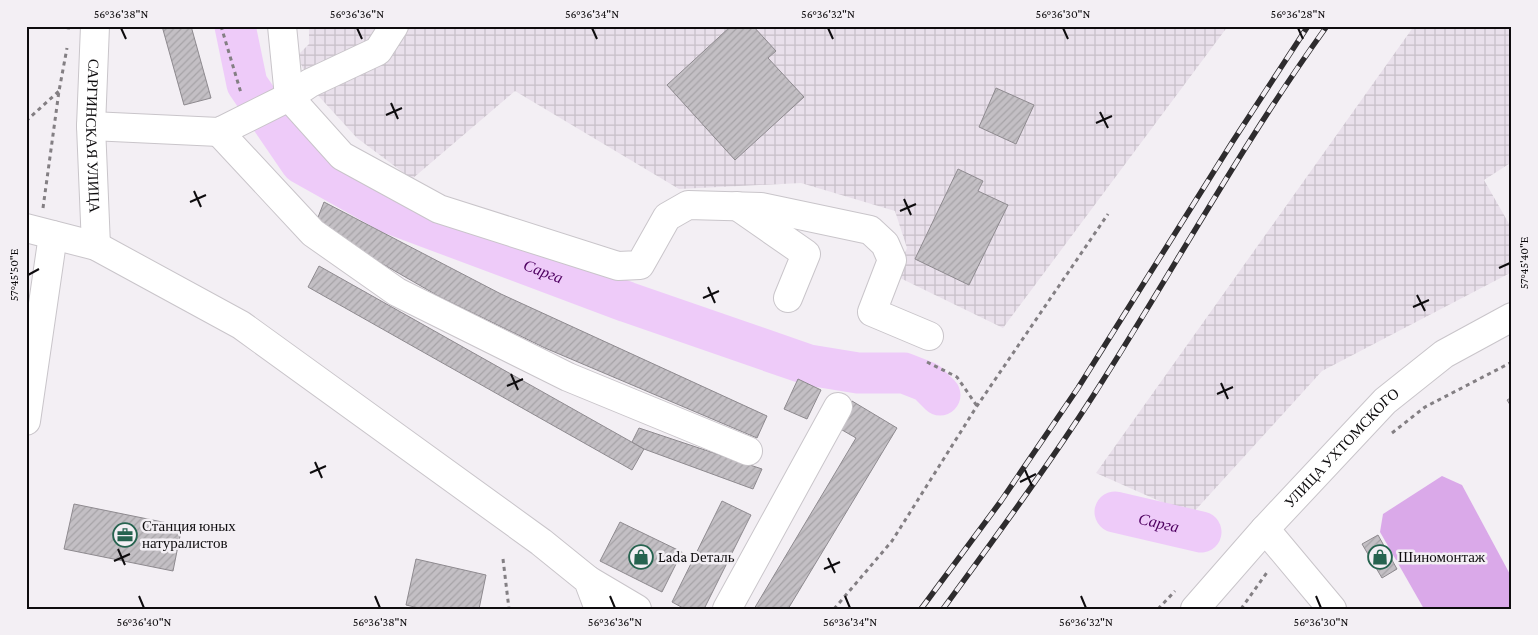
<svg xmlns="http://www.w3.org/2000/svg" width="1538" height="635" font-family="'Crimson Pro',serif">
<defs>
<pattern id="industrial-grid" width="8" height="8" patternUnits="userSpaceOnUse" patternTransform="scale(1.25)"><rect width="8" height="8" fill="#e9e0eb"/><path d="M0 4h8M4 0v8" fill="none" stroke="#c7bfc8"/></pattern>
<pattern id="building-hatch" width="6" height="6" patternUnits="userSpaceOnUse" patternTransform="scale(1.25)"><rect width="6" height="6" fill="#c3bfc4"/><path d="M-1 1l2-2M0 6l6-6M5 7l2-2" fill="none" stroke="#a6a3a7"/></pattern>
</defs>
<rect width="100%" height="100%" fill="#f3eff4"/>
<g fill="url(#industrial-grid)">
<path d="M309 26H1228L1003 328 896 276 907 248 895 211 801 183 679 189 515 91 412 179 357 138 314 91 297 56 309 44Z"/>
<path d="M1414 26H1512V162L1484 180 1512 229V272L1322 371 1191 515 1096 473Z"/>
</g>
<path fill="#daa9e9" d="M1442 476 1462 485 1512 578V609H1424L1380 532 1383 514Z"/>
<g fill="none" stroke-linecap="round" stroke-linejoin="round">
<g stroke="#eecbf9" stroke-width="41">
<path id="s1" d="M235 26 247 84 301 163 392 214 627 302 809 365 858 373H904L927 382 940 395"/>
<path id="s2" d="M1115 512 1201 532"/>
</g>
</g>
<g fill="url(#building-hatch)" stroke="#8e8a8f">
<path d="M162 26H191L211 98 184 105Z"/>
<path d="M731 26H753L776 51 768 58 804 97 735 160 667 85Z"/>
<path d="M996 88 1034 105 1016 144 979 127Z"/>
<path d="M958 169 983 181 978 191 1008 205 969 285 915 259Z"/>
<path d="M324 202 501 294 767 416 757 438 545 348 440 297 315 225Z"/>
<path d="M319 266 644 449 632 470 308 287Z"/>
<path d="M798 379 821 390 807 419 784 409Z"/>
<path d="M1512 397V408L1507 400Z"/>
<path d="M852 401 897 428 788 609H754L856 438 837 427Z"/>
<path d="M639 428 762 469 753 489 644 449 632 442Z"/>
<path d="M722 501 751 515 704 609H685L672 602Z"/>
<path d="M74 504 182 526 173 571 64 549Z"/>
<path d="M620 522 682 552 662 592 600 561Z"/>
<path d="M1378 535 1397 569 1382 578 1362 544Z"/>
<path d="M416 559 486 575 479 609H423L406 605Z"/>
</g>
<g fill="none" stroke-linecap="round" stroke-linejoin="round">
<g stroke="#c9c5ca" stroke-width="30">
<g id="minor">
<path id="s3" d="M95 26 91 126 96 246"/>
<path d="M282 26 289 97 342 156 439 209 618 266 640 265 667 217 688 205 761 207 870 230 885 244 892 260 872 312 929 336"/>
<path d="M91 126 219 132 289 97 310 83 378 51 394 26"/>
<path d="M219 132 313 233 397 292 568 377 748 451"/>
<path d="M737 206 806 254 788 298"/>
<path d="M26 228 96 246 241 325 541 542 588 580 599 609"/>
<path d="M26 421 53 235"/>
<path d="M1265 529 1332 609"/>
<path d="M588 580 637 609"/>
<path d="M727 609 838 407"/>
</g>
</g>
<g stroke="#c9c5ca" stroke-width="30">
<g id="major">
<path id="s4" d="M1195 609 1265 529 1385 401 1444 354 1512 317"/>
</g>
</g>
<g stroke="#837f83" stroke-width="3" stroke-dasharray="4 4" stroke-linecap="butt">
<path d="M51 26 70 28"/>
<path d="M221 26 241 93"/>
<path d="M26 121 59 91"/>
<path d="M43 208 59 91 67 48"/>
<path d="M927 362 957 377 977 406"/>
<path d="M1392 433 1425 407 1512 362"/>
<path d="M503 559 509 609"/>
<path d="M834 609 892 541 977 406 1108 214"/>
<path d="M1158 609 1175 591"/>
<path d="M1241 609 1268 571"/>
</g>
<use href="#minor" stroke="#fff" stroke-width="28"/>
<use href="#major" stroke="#fff" stroke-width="28"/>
<g stroke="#2e2c2e" stroke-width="5.5">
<g id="rail">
<path d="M921 609 1001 501 1078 388 1233 141 1308 26"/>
<path d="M943 609C994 539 1046 469 1093 396 1172 273 1241 145 1327 26"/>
</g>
</g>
<use href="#rail" stroke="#f3eff4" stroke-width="4" stroke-dasharray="11" stroke-linecap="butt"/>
</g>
<path fill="none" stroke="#0e0c0e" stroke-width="2" d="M121 28 126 39M357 28 362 39M592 28 597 39M828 28 833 39M1063 28 1068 39M1298 28 1303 39M391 103 398 119M1100 112 1108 128M386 115 402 108M1096 123 1112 116M194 191 201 207M904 199 911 215M190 202 206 195M900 211 916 204M1499 268 1510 263M28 275 39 269M708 287 715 303M1417 295 1425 311M703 298 719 291M1413 307 1429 300M511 374 518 390M1221 383 1228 399M507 386 523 379M1217 394 1233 387M315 462 322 478M1025 470 1032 486M310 473 326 466M1020 482 1036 474M118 549 125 565M828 558 835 573M114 561 130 554M824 569 840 562M139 596 144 608M375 596 380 608M610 596 615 608M845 596 850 608M1081 596 1086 608M1316 596 1321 608"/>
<defs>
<g id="office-ring" transform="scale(1.25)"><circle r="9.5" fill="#f3eff4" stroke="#26634f" stroke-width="1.5"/><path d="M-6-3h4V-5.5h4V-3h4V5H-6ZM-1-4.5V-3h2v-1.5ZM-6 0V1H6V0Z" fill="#26634f"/></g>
<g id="shop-ring" transform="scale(1.25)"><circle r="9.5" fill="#f3eff4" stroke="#26634f" stroke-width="1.5"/><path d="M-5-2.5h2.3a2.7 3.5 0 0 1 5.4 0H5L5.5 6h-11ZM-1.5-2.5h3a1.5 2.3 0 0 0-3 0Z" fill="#26634f"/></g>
</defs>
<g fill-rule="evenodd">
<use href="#office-ring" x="125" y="535"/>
<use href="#shop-ring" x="641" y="557"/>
<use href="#shop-ring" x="1380" y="557"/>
</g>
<g text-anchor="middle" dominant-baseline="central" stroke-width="5" stroke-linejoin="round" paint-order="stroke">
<g font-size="15" fill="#0e0c0e" stroke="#f3eff4">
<text stroke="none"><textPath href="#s3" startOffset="110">САРГИНСКАЯ УЛИЦА</textPath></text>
<text stroke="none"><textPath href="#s4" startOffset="218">УЛИЦА УХТОМСКОГО</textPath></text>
</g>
<g font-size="15" fill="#0e0c0e" stroke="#f3eff4" text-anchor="start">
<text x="142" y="526">Станция юных<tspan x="142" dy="17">натуралистов</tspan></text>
<text x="658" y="557">Lada Dеталь</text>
<text x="1398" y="557">Шиномонтаж</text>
</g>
<g font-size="16" font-style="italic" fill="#4e0060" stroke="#f3eff4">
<text stroke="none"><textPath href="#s1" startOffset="421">Сарга</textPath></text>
<text stroke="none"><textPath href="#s2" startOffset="45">Сарга</textPath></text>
</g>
</g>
<rect width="1538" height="635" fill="none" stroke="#f3eff4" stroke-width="55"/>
<rect x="28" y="28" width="1482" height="580" fill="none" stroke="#0e0c0e" stroke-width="2"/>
<g font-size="12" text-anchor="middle" fill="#0e0c0e">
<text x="121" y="18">56°36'38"N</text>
<text x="357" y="18">56°36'36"N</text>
<text x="592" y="18">56°36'34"N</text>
<text x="828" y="18">56°36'32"N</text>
<text x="1063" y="18">56°36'30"N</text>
<text x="1298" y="18">56°36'28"N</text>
<text transform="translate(1524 263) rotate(-90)" y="4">57°45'40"E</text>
<text transform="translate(14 275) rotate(-90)" y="4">57°45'50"E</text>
<text x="144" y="626">56°36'40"N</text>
<text x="380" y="626">56°36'38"N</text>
<text x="615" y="626">56°36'36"N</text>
<text x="850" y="626">56°36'34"N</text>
<text x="1086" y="626">56°36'32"N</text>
<text x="1321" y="626">56°36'30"N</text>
</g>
</svg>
